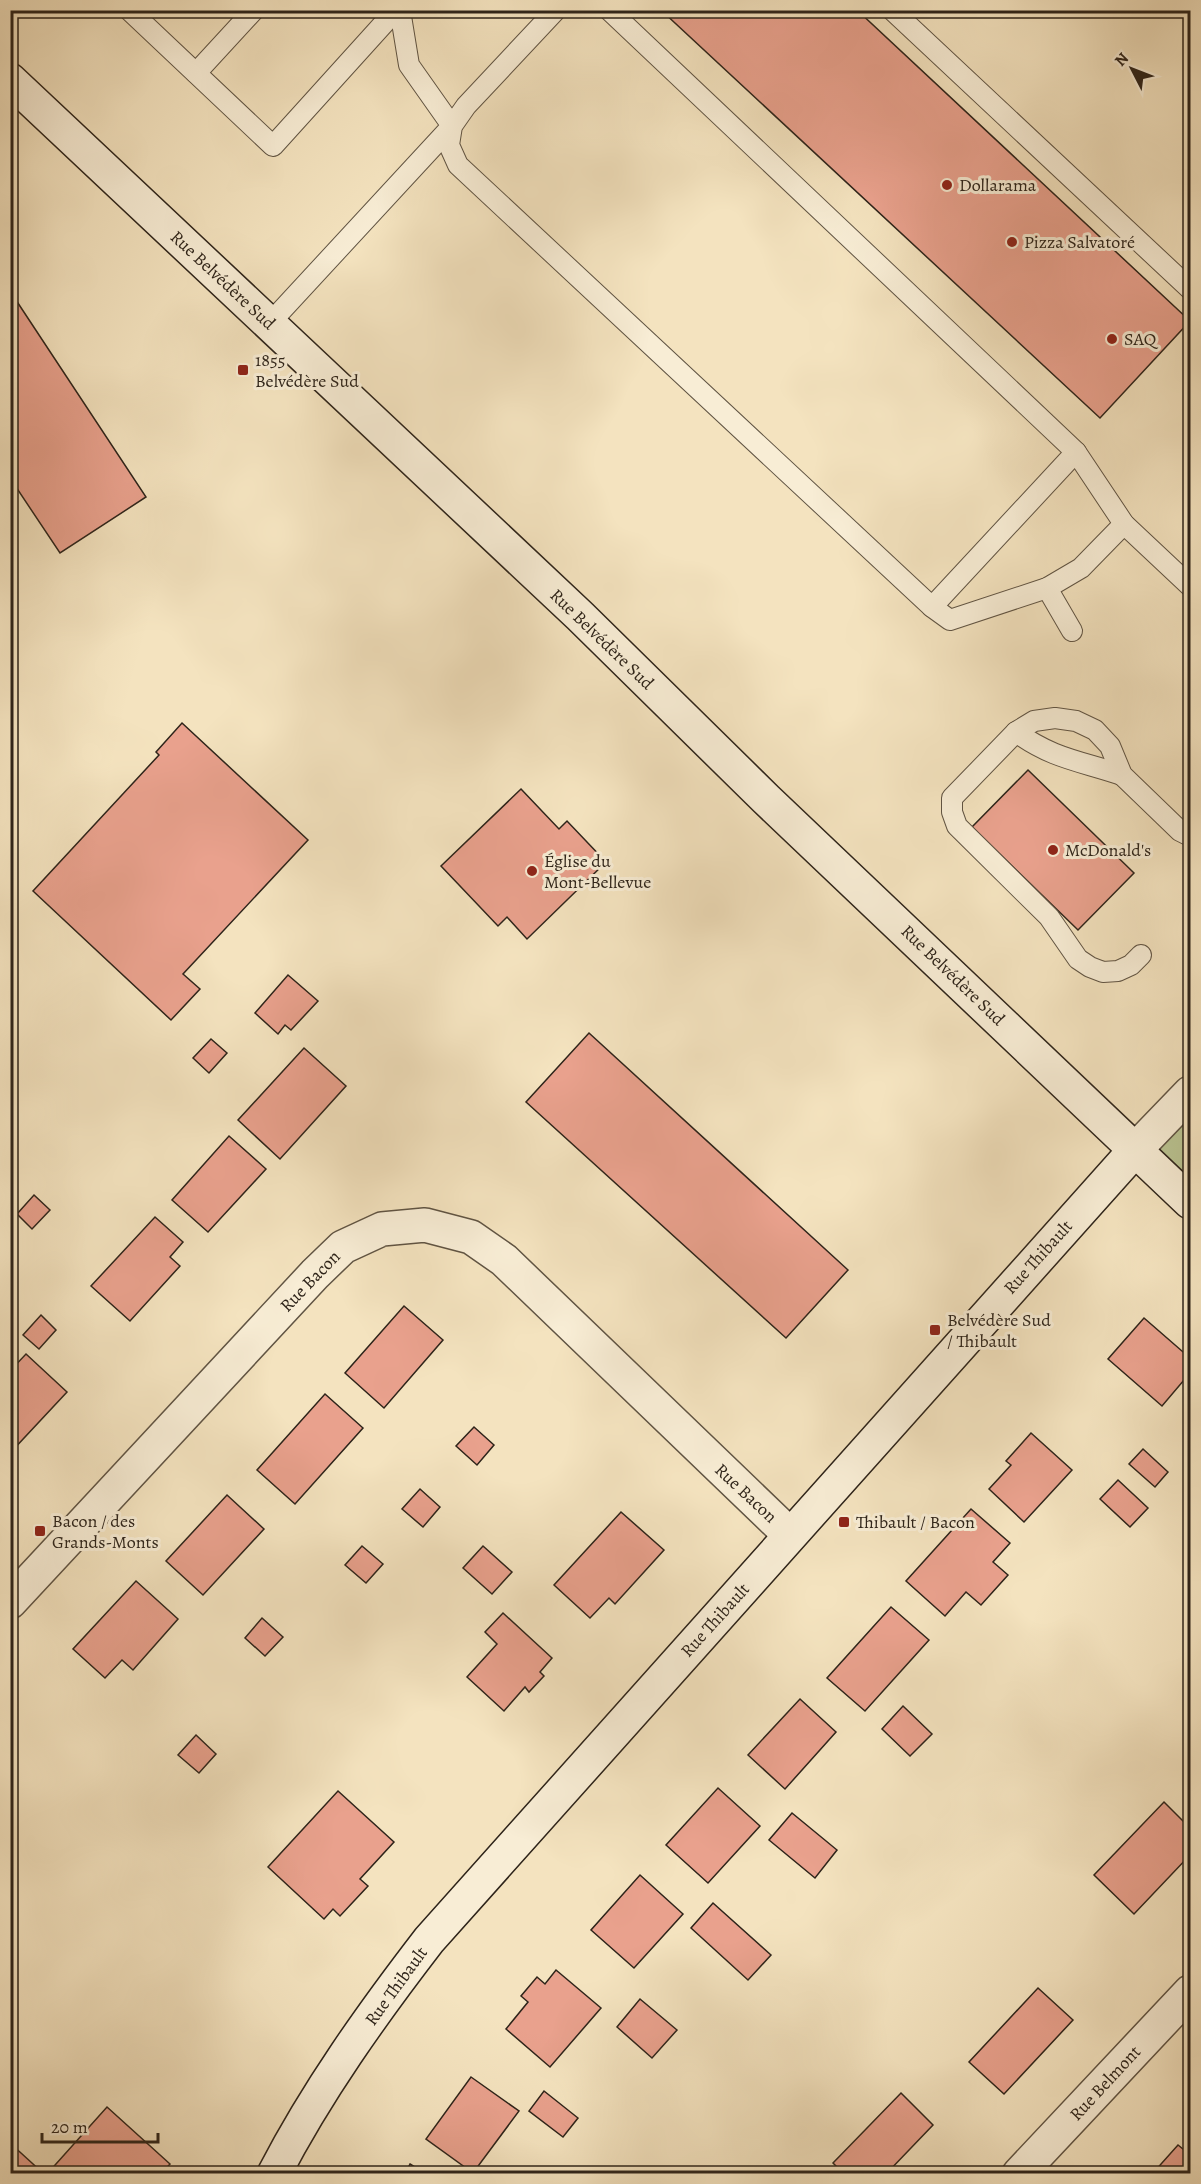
<svg xmlns="http://www.w3.org/2000/svg" width="1201" height="2184" font-family="Alegreya,serif">
<rect width="100%" height="100%" fill="#f4e3bf"/>
<filter id="stains"><feTurbulence type="fractalNoise" baseFrequency=".00333" numOctaves="4"/><feColorMatrix values="0 0 0 0 .2 0 0 0 0 .09 0 0 0 0 .02 0 0 0 .5 -.17"/></filter>
<radialGradient id="worn" r=".72"><stop offset=".6" stop-color="#630" stop-opacity="0"/><stop offset="1" stop-color="#630" stop-opacity=".3"/></radialGradient>
<path fill="#bac492" stroke="#747456" stroke-width="1.5" d="M1190 1093V1202L1135 1150Z"/>
<g fill="#e9a18d" stroke="#2e241a" stroke-width="1.5">
<path d="M661 10H857L1190 321 1100 418Z"/>
<path d="M10 291 146 497 60 553 10 478Z"/>
<path d="M182 723 308 840 183 974 200 989 171 1020 33 891 159 755 156 752Z"/>
<path d="M1028 770 1134 873 1078 930 972 827Z"/>
<path d="M521 789 559 829 567 821 606 862 527 939 507 917 498 926 441 866Z"/>
<path d="M288 975 318 1001 291 1030 285 1025 278 1034 255 1013Z"/>
<path d="M589 1033 848 1270 786 1338 526 1102Z"/>
<path d="M211 1039 227 1053 209 1073 193 1058Z"/>
<path d="M304 1048 346 1086 280 1159 238 1120Z"/>
<path d="M229 1136 266 1169 208 1232 172 1200Z"/>
<path d="M34 1195 50 1210 32 1229 17 1214Z"/>
<path d="M155 1217 183 1242 170 1257 180 1266 130 1321 91 1286Z"/>
<path d="M404 1306 443 1340 384 1408 345 1373Z"/>
<path d="M41 1315 56 1330 39 1349 23 1335Z"/>
<path d="M1144 1318 1190 1358V1373L1162 1406 1108 1359Z"/>
<path d="M26 1354 67 1392 10 1453V1371Z"/>
<path d="M325 1394 363 1428 295 1504 257 1470Z"/>
<path d="M474 1427 494 1445 477 1465 456 1446Z"/>
<path d="M1031 1433 1072 1470 1024 1522 989 1489 1011 1465 1006 1461Z"/>
<path d="M1143 1449 1168 1472 1155 1487 1129 1464Z"/>
<path d="M1118 1480 1148 1508 1130 1527 1100 1499Z"/>
<path d="M420 1489 440 1507 423 1527 402 1509Z"/>
<path d="M227 1495 264 1529 203 1595 166 1561Z"/>
<path d="M971 1509 1010 1543 993 1562 1008 1575 981 1605 966 1592 945 1616 906 1581Z"/>
<path d="M621 1512 664 1550 615 1604 609 1598 590 1618 554 1585Z"/>
<path d="M362 1546 383 1564 366 1583 345 1565Z"/>
<path d="M483 1546 512 1572 492 1594 463 1568Z"/>
<path d="M136 1581 178 1619 133 1670 122 1660 105 1678 73 1649Z"/>
<path d="M891 1607 929 1640 865 1711 827 1678Z"/>
<path d="M503 1613 552 1658 540 1672 544 1676 529 1692 525 1687 504 1711 467 1677 497 1644 485 1632Z"/>
<path d="M262 1618 283 1637 265 1656 245 1638Z"/>
<path d="M800 1699 836 1732 785 1789 748 1755Z"/>
<path d="M903 1706 932 1734 910 1756 882 1729Z"/>
<path d="M196 1735 216 1754 199 1773 178 1755Z"/>
<path d="M718 1788 760 1826 708 1883 666 1845Z"/>
<path d="M338 1791 394 1842 360 1879 368 1886 340 1916 333 1909 324 1919 268 1867Z"/>
<path d="M1164 1802 1190 1828V1855L1134 1914 1094 1875Z"/>
<path d="M792 1813 837 1850 815 1878 769 1840Z"/>
<path d="M640 1875 683 1914 634 1968 591 1930Z"/>
<path d="M713 1903 771 1955 748 1980 691 1928Z"/>
<path d="M556 1970 601 2008 550 2067 506 2029 528 2002 521 1996 537 1977 545 1984Z"/>
<path d="M1038 1988 1073 2020 1004 2094 969 2062Z"/>
<path d="M640 1999 677 2030 652 2058 617 2027Z"/>
<path d="M471 2077 519 2111 473 2173 426 2139Z"/>
<path d="M544 2091 578 2118 563 2137 529 2111Z"/>
<path d="M901 2093 933 2125 886 2174H844L833 2163Z"/>
<path d="M107 2107 170 2164 161 2174H47Z"/>
<path d="M1190 2141V2174L1153 2173 1178 2145 1183 2149Z"/>
<path d="M10 2143 44 2174H10Z"/>
<path d="M410 2164 426 2174H405Z"/>
</g>
<g fill="none" stroke-linecap="round" stroke-linejoin="round">
<g stroke="#605443" stroke-width="22">
<g id="lane">
<path d="M129 10 273 146 396 10"/>
<path d="M556 10 466 106 452 126 449 145 458 165 932 607 1076 452"/>
<path d="M609 10 1076 452 1124 524 1190 586"/>
<path d="M892 10 1190 289"/>
<path d="M196 73 254 10"/>
<path d="M269 324 452 126 409 65 400 10"/>
<path d="M1047 588 1072 631"/>
<path d="M932 607 950 620 1047 588 1081 568 1124 524"/>
<path d="M1016 732C1053 759 1081 761 1122 775"/>
<path d="M1141 955 1131 965 1118 971 1103 972 1090 967 1078 959 1049 917 957 826 952 812V798L1016 732 1034 721 1055 718 1076 721 1095 730 1110 746 1122 775 1180 831 1190 836"/>
</g>
</g>
<g stroke="#605443" stroke-width="36">
<g id="street">
<path d="M1135 1150 1190 1093"/>
<path d="M10 1602 315 1274 343 1247 382 1229 425 1225 471 1237 504 1260 790 1535"/>
<path d="M1019 2174 1190 1992"/>
</g>
</g>
<g stroke="#2e241a" stroke-width="36">
<g id="secondary">
<path d="M10 80 580 616 766 799 1190 1202"/>
<path d="M274 2174C317 2091 372 2014 429 1940L1135 1150"/>
</g>
</g>
<use href="#lane" stroke="#f8edd5" stroke-width="20"/>
<use href="#street" stroke="#f8edd5" stroke-width="33"/>
<use href="#secondary" stroke="#f8edd5" stroke-width="33"/>
</g>
<g fill="#8f2418" stroke="#f8edd5" stroke-width="2">
<circle cx="947" cy="185" r="6"/>
<circle cx="1012" cy="242" r="6"/>
<circle cx="1112" cy="339" r="6"/>
<rect x="237" y="364" width="12" height="12" rx="3"/>
<circle cx="1053" cy="850" r="6"/>
<circle cx="532" cy="871" r="6"/>
<rect x="929" y="1324" width="12" height="12" rx="3"/>
<rect x="838" y="1516" width="12" height="12" rx="3"/>
<rect x="34" y="1525" width="12" height="12" rx="3"/>
</g>
<g text-anchor="middle" dominant-baseline="central" stroke-width="6" stroke-linejoin="round" paint-order="stroke">
<g font-size="18" fill="#2e241a" stroke="#f8edd5" text-anchor="start">
<text x="959" y="185">Dollarama</text>
<text x="1024" y="242">Pizza Salvatoré</text>
<text x="1124" y="339">SAQ</text>
<text x="255" y="360">1855<tspan x="255" dy="21">Belvédère Sud</tspan></text>
<text x="1065" y="850">McDonald's</text>
<text x="544" y="861">Église du<tspan x="544" dy="21">Mont-Bellevue</tspan></text>
<text x="947" y="1320">Belvédère Sud<tspan x="947" dy="21">/ Thibault</tspan></text>
<text x="52" y="1521">Bacon / des<tspan x="52" dy="21">Grands-Monts</tspan></text>
<text x="856" y="1522">Thibault / Bacon</text>
</g>
<g font-size="18" fill="#2e241a" stroke="#f8edd5">
<text transform="translate(223 280) rotate(43)">Rue Belvédère Sud</text>
<text transform="translate(602 639) rotate(44)">Rue Belvédère Sud</text>
<text transform="translate(953 975) rotate(44)">Rue Belvédère Sud</text>
<text transform="translate(1038 1257) rotate(-48)">Rue Thibault</text>
<text transform="translate(310 1281) rotate(-46)">Rue Bacon</text>
<text transform="translate(746 1493) rotate(43)">Rue Bacon</text>
<text transform="translate(715 1620) rotate(-48)">Rue Thibault</text>
<text transform="translate(396 1986) rotate(-54)">Rue Thibault</text>
<text transform="translate(1105 2083) rotate(-47)">Rue Belmont</text>
</g>
</g>
<rect width="1201" height="2184" fill="none" stroke="#f4e3bf" stroke-width="36"/>
<rect x="12" y="12" width="1177" height="2160" fill="none" stroke="#2e241a" stroke-width="3"/>
<rect x="18" y="18" width="1165" height="2148" fill="none" stroke="#2e241a" stroke-width="1.5"/>
<g transform="translate(1132 69) rotate(312)" stroke="#f8edd5" stroke-width="4.5" paint-order="stroke">
<path d="M0-4.5L10 22L0 15L-10 22Z" fill="#2e241a"/>
<text y="-9" font-size="16" font-weight="bold" text-anchor="middle" fill="#2e241a">N</text>
</g>
<path d="M42 2133v9h116v-9" fill="none" stroke="#2e241a" stroke-width="3"/>
<text x="51" y="2133" font-size="18" fill="#2e241a" stroke="#f8edd5" stroke-width="4.5" paint-order="stroke">20 m</text>
<rect width="100%" height="100%" filter="url(#stains)"/>
<rect width="100%" height="100%" fill="url(#worn)"/>
</svg>
